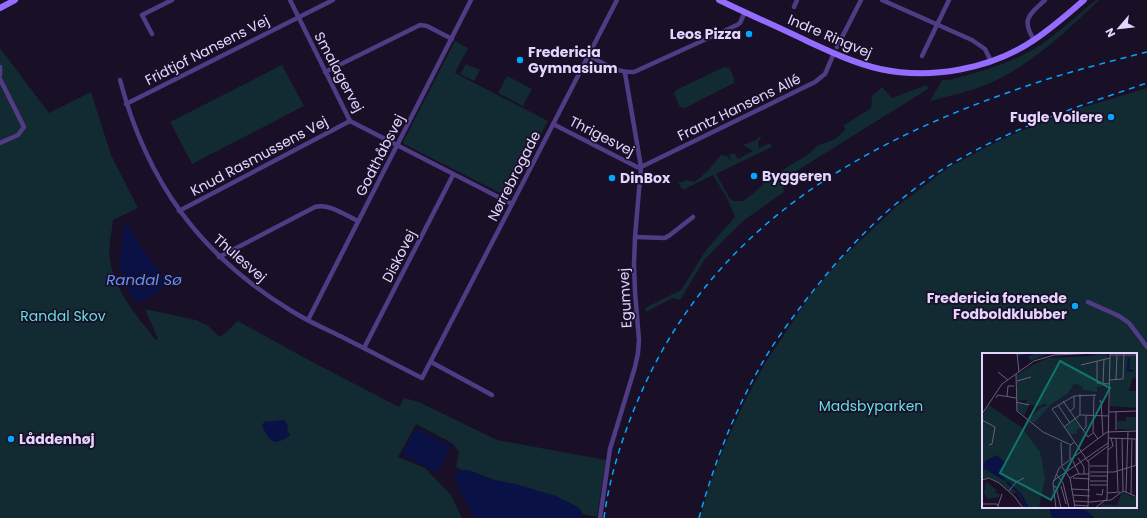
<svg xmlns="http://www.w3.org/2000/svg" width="1147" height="518" font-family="Poppins,sans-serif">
<rect width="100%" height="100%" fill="#190f27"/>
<g fill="#122a31" fill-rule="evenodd">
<path d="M1096 0H1099C1066 32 1031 65 988 84 969 92 949 96 930 101L942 80H949C983 71 1017 62 1046 41 1063 28 1079 14 1096 0Z"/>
<path d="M455 41 468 48 455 73 548 121 524 166 502 194 404 144 403 142Z"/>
<path d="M0 48 49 113 91 92 111 155 138 208 113 220C112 232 108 247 110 260 115 292 137 316 156 340L158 339 145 309 196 320 207 325 220 337 225 333 238 321 303 357 399 407 404 398 419 402 497 440 606 460 597 517 582 514 581 511 515 484 494 480 468 470H462L456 467 459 452 452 443 416 424 398 457 425 468 451 495 462 518H0Z"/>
<path d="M466 64 480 70 474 81 460 74Z"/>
<path d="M282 65 304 106 192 164 170 122Z"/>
<path d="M724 67 729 68C731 72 735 78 734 83L685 108 680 107 674 94 676 90Z"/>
<path d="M507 76 532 89 523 106 498 93Z"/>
<path d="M927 85 928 89 795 172 792 179 783 188 784 192 743 221 705 259 680 300 673 298 646 312 645 308 681 290 706 250 735 217 727 198 713 175 683 190 678 183 687 180 694 182C706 174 712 166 721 155L727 156 731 161 729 155 734 153 738 159 753 151 743 145 756 140 760 136 761 137 758 143 759 148 770 143 772 147 716 174 730 199 734 201H743L754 193 770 177 777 175 787 167 809 154 817 146 835 139 845 130 844 125 871 108 872 96 882 87 892 98Z"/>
<path d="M1147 88V518H700L709 486 726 442 744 403 764 365 811 294 839 261 896 207 948 168 998 141 1038 124 1081 108ZM983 354H1136V507H983Z"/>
</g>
<g fill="#0a1145">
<path d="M128 225 139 244 164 278V285L155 294 141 302C139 302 137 301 135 300 129 294 120 271 120 262 119 255 122 248 123 241 123 236 122 231 124 226Z"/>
<path d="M284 420 288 425 287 430 290 435C286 439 279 442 274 442L268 437 262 426 264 422Z"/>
<path d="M416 428 451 447 437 473 402 454Z"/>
<path d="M462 470H468L494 480 515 484 556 496 578 507 581 511 582 518H475C468 504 455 489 456 473Z"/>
<path d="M1049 507H1071L1087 511 1095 518H1052Z"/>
</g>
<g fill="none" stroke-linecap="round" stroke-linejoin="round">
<g stroke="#503b85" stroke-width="4.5">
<path d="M290 0 350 121 512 204"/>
<path d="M882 0 972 40 985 49 991 61"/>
<path d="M794 7 797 0"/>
<path d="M152 34 142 15 172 0"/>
<path d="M1034 40C1021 19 1029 15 1045 0"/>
<path d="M837 47 861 0"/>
<path d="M588 55C603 63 617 73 634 72L737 25 740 23 745 12"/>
<path d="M922 56 949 0"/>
<path d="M0 67V75"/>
<path d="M325 72 420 25 427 26 452 39"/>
<path d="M0 79 24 127 18 135 0 143"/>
<path d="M120 80C147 182 200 255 290 310 307 321 326 329 344 338 370 351 396 365 422 378L512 204 617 0"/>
<path d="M126 104 333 0"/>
<path d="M553 124 637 167H641"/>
<path d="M641 167 815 82 825 74 834 53"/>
<path d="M179 211 350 121"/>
<path d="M635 237 665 238 670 235 693 217"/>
<path d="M219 257 315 207C329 203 345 215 358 221"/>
<path d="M1088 302 1119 316 1129 323 1147 347"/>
<path d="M308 320 471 0"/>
<path d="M364 348 453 175"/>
<path d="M431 362 492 395"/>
<path d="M600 518 610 449 635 367 638 353 639 340 635 292 634 264 635 237 641 167 625 73"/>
</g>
<g stroke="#946dfe" stroke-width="6">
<path d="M719 0C748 14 778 27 807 41 831 52 854 63 880 69 931 80 991 69 1034 40 1052 28 1068 14 1084 0"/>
<path d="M0 8 15 0"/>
</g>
<g stroke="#02a7fe" stroke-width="1.5" stroke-dasharray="6 5" stroke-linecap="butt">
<path d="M604 518C610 472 626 425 646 382 720 225 859 144 1018 89 1060 74 1104 63 1147 52"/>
<path d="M699 518C714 463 735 409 764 360 773 344 785 328 796 313 840 254 893 197 958 160 1017 126 1082 105 1147 83"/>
</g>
</g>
<g fill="#02a7fe" stroke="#190f27" stroke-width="1.5">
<circle cx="749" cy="34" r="4"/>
<circle cx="520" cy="60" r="4"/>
<circle cx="1111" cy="117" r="4"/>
<circle cx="754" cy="176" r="4"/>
<circle cx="612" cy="178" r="4"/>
<circle cx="1075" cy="306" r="4"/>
<circle cx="11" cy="439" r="4"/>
</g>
<g text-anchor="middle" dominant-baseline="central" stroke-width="3.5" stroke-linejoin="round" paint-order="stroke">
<g font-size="14" font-weight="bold" fill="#e4d5ff" stroke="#190f27" text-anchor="start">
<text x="741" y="34" text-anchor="end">Leos Pizza</text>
<text x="528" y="52">Fredericia<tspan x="528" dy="16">Gymnasium</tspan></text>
<text x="1103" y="117" text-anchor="end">Fugle Voilere</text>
<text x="762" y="176">Byggeren</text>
<text x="620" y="178">DinBox</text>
<text x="1067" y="298" text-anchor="end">Fredericia forenede<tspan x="1067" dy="16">Fodboldklubber</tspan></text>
<text x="19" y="439">Låddenhøj</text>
</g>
<g font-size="14" fill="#e4d5ff" stroke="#190f27">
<text transform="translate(830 36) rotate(23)">Indre Ringvej</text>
<text transform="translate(207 50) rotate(-27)">Fridtjof Nansens Vej</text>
<text transform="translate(339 72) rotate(62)">Smalagervej</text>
<text transform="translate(739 107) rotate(-26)">Frantz Hansens Allé</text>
<text transform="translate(602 136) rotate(27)">Thrigesvej</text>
<text transform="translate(380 155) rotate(-63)">Godthåbsvej</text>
<text transform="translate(259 156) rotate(-28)">Knud Rasmussens Vej</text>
<text transform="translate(514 176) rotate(-63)">Nørrebrogade</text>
<text transform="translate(399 256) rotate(-63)">Diskovej</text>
<text transform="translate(240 258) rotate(41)">Thulesvej</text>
<text transform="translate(625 298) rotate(-93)">Egumvej</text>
</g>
<g font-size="14" fill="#61e0df" stroke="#190f27">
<text x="63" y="316">Randal Skov</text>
<text x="871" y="406">Madsbyparken</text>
</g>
<g font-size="15" font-style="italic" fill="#6491fe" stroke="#190f27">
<text x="144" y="279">Randal Sø</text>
</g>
</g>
<g transform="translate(982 353)">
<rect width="155" height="155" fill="#190f27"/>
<path d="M36 0H68L48 8 45 1 36 3ZM119 0H125V5L129 3H155V24L150 26 147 38H155V55L128 53V27L127 32 115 34V39L101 37V34L95 31 88 32 91 33 85 41 68 52 52 70 47 66 59 55 65 53 63 50 57 53 47 52 43 62 35 58 34 49 44 50 45 47 34 48 35 22 52 11 67 5 109 3ZM7 52 39 74 58 99 63 125 57 155H42L43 151 34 139 32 141 9 125H0V63ZM144 64H155V77L135 76V68H144ZM93 67 101 77 97 75 94 78 95 80 88 82 83 74ZM4 129 15 137 13 140 18 141 17 144 5 146 2 140ZM140 139 151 144 155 143V154L118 155 120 151 135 152Z" fill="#122a31"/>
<path d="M15 102 24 111 17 117 25 129 1 115 3 108Z" fill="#0a1145"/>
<path fill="none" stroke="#0a1145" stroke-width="2" d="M147 5 146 17 151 18M37 6 51 0M25 129 39 142 46 155"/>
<path fill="none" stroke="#6a5e7d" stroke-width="1" d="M35 0 37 19M128 2H155M115 8V30L128 31M99 12 128 5M16 19 26 27M34 21 35 58 61 79 89 92M128 27 141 26 142 0M134 27 135 2M35 28 49 24M121 30 122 6M112 42 111 79 116 86M25 43 26 33H32M14 45 16 42 34 45M81 48 106 84 111 80M117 48H119L121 82M34 49 47 52M76 52 88 70M88 58 92 55V43M127 59 155 58M0 61 20 31 52 8 72 2 114 0M98 62V41M0 67 13 74 10 91 7 92M82 74 98 62 127 63M101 77 104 74V63M134 77V58M126 85 155 86M134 85 136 138M140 85 141 138M79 89 80 113M126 97 131 93 129 85M96 105 102 114V121M88 106V93L92 89M91 108 97 121M106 108 126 93M154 112V86M108 113H125M80 114 88 125 93 155M108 119H132L155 112M75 122 81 130 87 155M108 123H125M88 125 95 121H108M91 125 108 126M0 127 7 125 17 130 32 143 41 155M71 128 126 90M108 128H125M108 132H125M71 133 74 134 79 155M79 133 84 151M89 136 108 137M27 138 34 129 42 125M144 139 146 78M125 140 138 139M114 141 120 142 121 136M149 141 150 86M91 142 108 143M92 148 108 149M108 149 129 147 141 138 153 143M0 151H15L17 155M92 152 106 153M16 153 20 141M74 155 71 130 77 115 125 79 155 78M106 155 107 110 70 56 92 43 114 42M113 155 125 146 128 0"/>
<path fill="#0f766e" fill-opacity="0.15" stroke="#0f766e" stroke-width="2" d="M78 8 128 35 69 147 18 120Z"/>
<rect width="155" height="155" fill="none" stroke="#e4d5ff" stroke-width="2"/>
</g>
<g transform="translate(1119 28) rotate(242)" stroke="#190f27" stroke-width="3" paint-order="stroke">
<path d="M0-3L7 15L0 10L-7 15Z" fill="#e4d5ff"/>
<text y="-6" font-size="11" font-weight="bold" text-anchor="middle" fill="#e4d5ff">N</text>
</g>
</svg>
